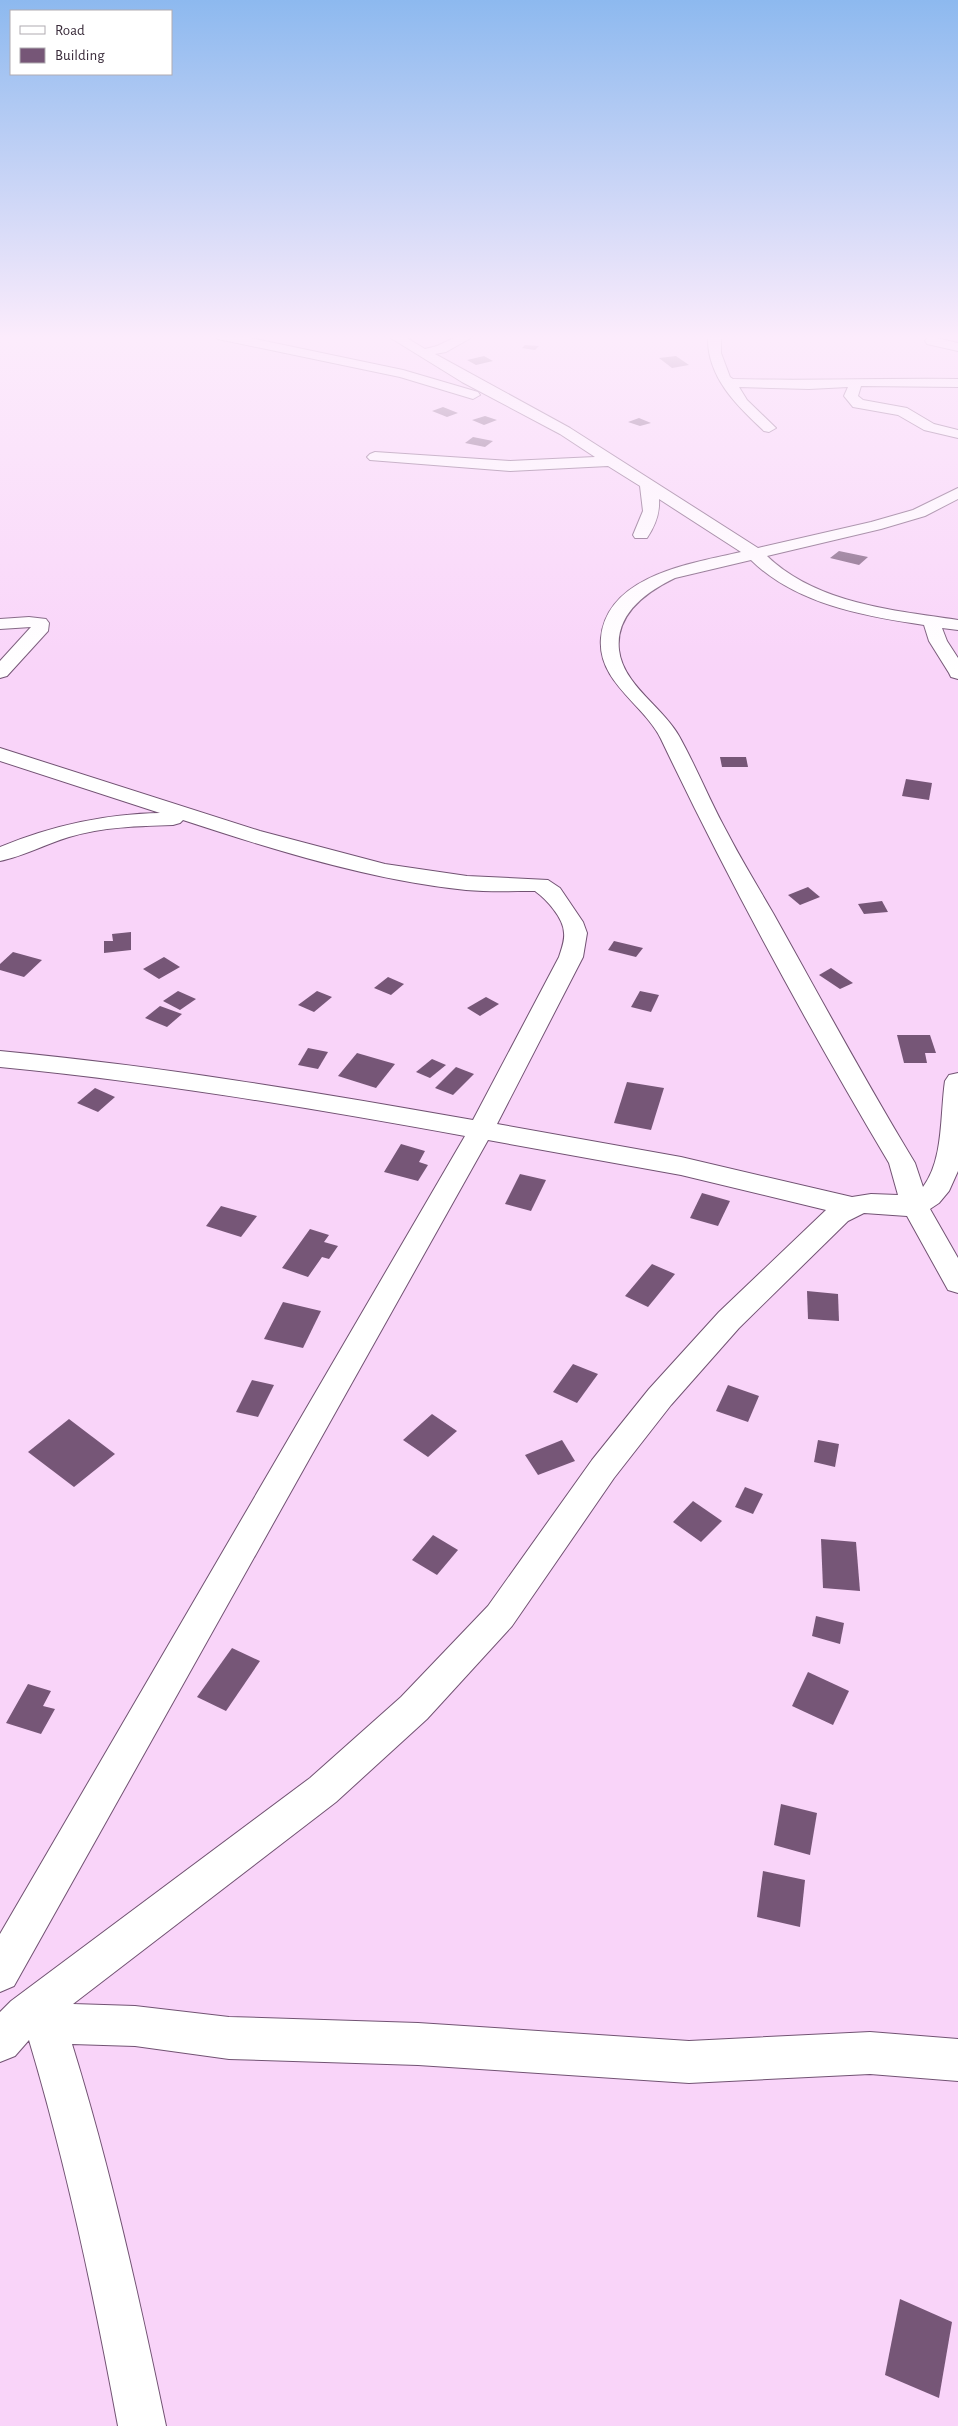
<svg xmlns="http://www.w3.org/2000/svg" width="958" height="2426" font-family="'Alegreya Sans',sans-serif">
<rect width="100%" height="100%" fill="#f9d4f9"/>
<g fill="#765677">
<path d="M525 345 539 346 535 350 522 348Z"/>
<path d="M484 356 493 361 476 365 467 360Z"/>
<path d="M676 356 689 365 672 368 659 358Z"/>
<path d="M443 407 458 413 447 417 432 411Z"/>
<path d="M485 416 497 420 484 425 472 420Z"/>
<path d="M639 418 651 423 640 426 628 422Z"/>
<path d="M473 437 493 441 485 447 465 443Z"/>
<path d="M839 551 868 557 859 565 830 558Z"/>
<path d="M720 757H746L748 767H722Z"/>
<path d="M906 779 932 783 929 800 902 796Z"/>
<path d="M808 887 820 897 800 905 788 895Z"/>
<path d="M882 901 888 912 864 914 858 904Z"/>
<path d="M131 932V950L104 953V941H113L112 934Z"/>
<path d="M614 941 643 948 636 957 608 950Z"/>
<path d="M13 952 42 960 24 977 0 970V964Z"/>
<path d="M164 957 180 967 159 979 143 969Z"/>
<path d="M831 968 853 983 840 989 819 975Z"/>
<path d="M388 977 404 984 391 995 374 988Z"/>
<path d="M178 991 196 999 180 1010 163 1001Z"/>
<path d="M317 991 332 997 314 1012 298 1005Z"/>
<path d="M640 991 659 995 651 1012 631 1007Z"/>
<path d="M486 997 499 1004 480 1016 467 1008Z"/>
<path d="M160 1006 182 1014 167 1027 145 1018Z"/>
<path d="M897 1035H930L936 1053H925L927 1063H904Z"/>
<path d="M308 1048 328 1052 318 1069 298 1065Z"/>
<path d="M357 1053 395 1064 376 1088 338 1076Z"/>
<path d="M432 1059 446 1065 430 1078 416 1072Z"/>
<path d="M456 1067 474 1074 453 1095 435 1088Z"/>
<path d="M627 1082 664 1088 651 1130 614 1123Z"/>
<path d="M95 1088 115 1097 98 1112 77 1103Z"/>
<path d="M401 1144 425 1151 419 1162 428 1165 418 1181 384 1172Z"/>
<path d="M520 1174 546 1180 531 1211 505 1204Z"/>
<path d="M702 1193 730 1201 718 1226 690 1218Z"/>
<path d="M221 1206 257 1216 241 1237 206 1226Z"/>
<path d="M310 1229 329 1235 324 1242 338 1246 329 1259 322 1257 308 1277 282 1268Z"/>
<path d="M652 1264 675 1274 648 1307 625 1296Z"/>
<path d="M807 1291 838 1294 839 1321 808 1319Z"/>
<path d="M283 1302 321 1311 303 1348 264 1339Z"/>
<path d="M573 1364 598 1374 577 1403 553 1392Z"/>
<path d="M252 1380 274 1385 258 1417 236 1412Z"/>
<path d="M728 1385 759 1396 748 1422 716 1411Z"/>
<path d="M432 1414 457 1431 428 1457 403 1440Z"/>
<path d="M69 1419 115 1454 74 1487 28 1452Z"/>
<path d="M562 1440 575 1461 538 1475 525 1455Z"/>
<path d="M818 1440 839 1444 835 1467 814 1462Z"/>
<path d="M745 1487 763 1494 753 1514 735 1507Z"/>
<path d="M693 1501 722 1521 701 1542 673 1522Z"/>
<path d="M433 1535 458 1550 437 1575 412 1560Z"/>
<path d="M821 1539 856 1542 860 1591 823 1588Z"/>
<path d="M816 1616 844 1623 840 1644 812 1636Z"/>
<path d="M232 1648 260 1661 226 1711 197 1697Z"/>
<path d="M808 1672 849 1691 833 1725 792 1706Z"/>
<path d="M28 1684 51 1691 43 1706 55 1709 41 1734 6 1723Z"/>
<path d="M781 1804 817 1813 810 1855 774 1845Z"/>
<path d="M763 1871 805 1880 800 1927 757 1917Z"/>
<path d="M900 2299 952 2322 939 2398 885 2375Z"/>
</g>
<g fill="none" stroke-linecap="round" stroke-linejoin="round">
<g stroke="#725373" stroke-width="2">
<g id="minor">
<path d="M211 335H236L403 370 478 392 480 395 473 399 400 377 218 339Z"/>
<path d="M386 335H402L425 349 437 346 460 335H476L446 352 435 354 570 428 758 548 871 522 913 510 958 488V499L925 516 881 529 767 556C817 604 893 610 958 620V630L942 628 947 641 958 658V679L951 677 949 673 929 641 924 625C863 616 796 604 751 560L675 578C646 592 615 614 619 650 623 685 663 707 679 736 697 768 710 802 728 834 742 861 758 887 773 913 820 997 865 1081 915 1163L923 1187C944 1159 940 1114 945 1081L949 1075 958 1073V1171L949 1191 939 1203 930 1209 958 1258V1293L948 1290 907 1216 864 1213 848 1221 739 1328 671 1405 614 1478 512 1626 427 1719 336 1802 73 2004 135 2006 229 2017 418 2023 689 2041 870 2032 958 2039V2081L870 2074 689 2083 418 2065 229 2059 135 2046 72 2044C111 2170 139 2297 166 2426H118C94 2296 67 2167 29 2040L15 2056 0 2062V2012L11 2001 310 1778 401 1697 488 1606 592 1460 649 1389 719 1312 826 1210 681 1175 488 1140 14 1986 0 1992V1934L465 1136C311 1108 156 1082 0 1067V1051C159 1066 316 1092 473 1120L559 957C561 950 565 941 564 933 564 918 546 899 535 891 512 891 489 892 466 890 370 880 274 850 183 820L180 823 173 825C138 826 103 827 69 837 46 844 24 856 0 861V847C51 826 104 814 160 813L0 761V748L260 831 385 864 467 876 548 880 560 888 583 922 587 933 583 957 497 1124 681 1157 852 1197 871 1194 898 1195 889 1163C807 1025 730 884 661 739 644 704 597 682 601 638 607 575 693 563 741 552L659 499C660 514 655 526 647 538H635L633 535 643 511 640 486 608 466 510 471 370 460 367 457 370 454 375 452 510 461 595 457 560 434 462 382Z"/>
<path d="M708 335H721V353L730 377 733 379C808 381 883 378 958 379V387L861 386 858 396 863 400 907 408 934 424 958 430V438L924 430 898 415 853 407 844 396 848 387 809 389 739 387 747 400 776 428 769 432 764 431C736 405 706 376 708 335Z"/>
<path d="M932 337 958 343V351L927 344 925 341 927 338Z"/>
<path d="M29 617 46 619 49 623 48 631 7 676 0 678V661L31 627 0 629V619Z"/>
</g>
</g>
<use href="#minor" fill="#fff" fill-rule="evenodd"/>
</g>
<linearGradient id="sky" x2="0" y2="1"><stop stop-color="#8db9ef"/><stop offset="0.5" stop-color="#fcecfc"/><stop offset="1" stop-color="#fcecfc" stop-opacity="0"/></linearGradient>
<rect width="958" height="674" fill="url(#sky)"/>
<rect x="10" y="10" width="162" height="65" fill="#ffffff" stroke="#b0abb1"/>
<rect x="20" y="26" width="25" height="8" fill="#ffffff" stroke="#b0abb1"/>
<text x="55" y="35" font-size="15" fill="#3a2c3b">Road</text>
<rect x="20" y="48" width="25" height="15" fill="#765677" stroke="#b0abb1"/>
<text x="55" y="60" font-size="15" fill="#3a2c3b">Building</text>
</svg>
